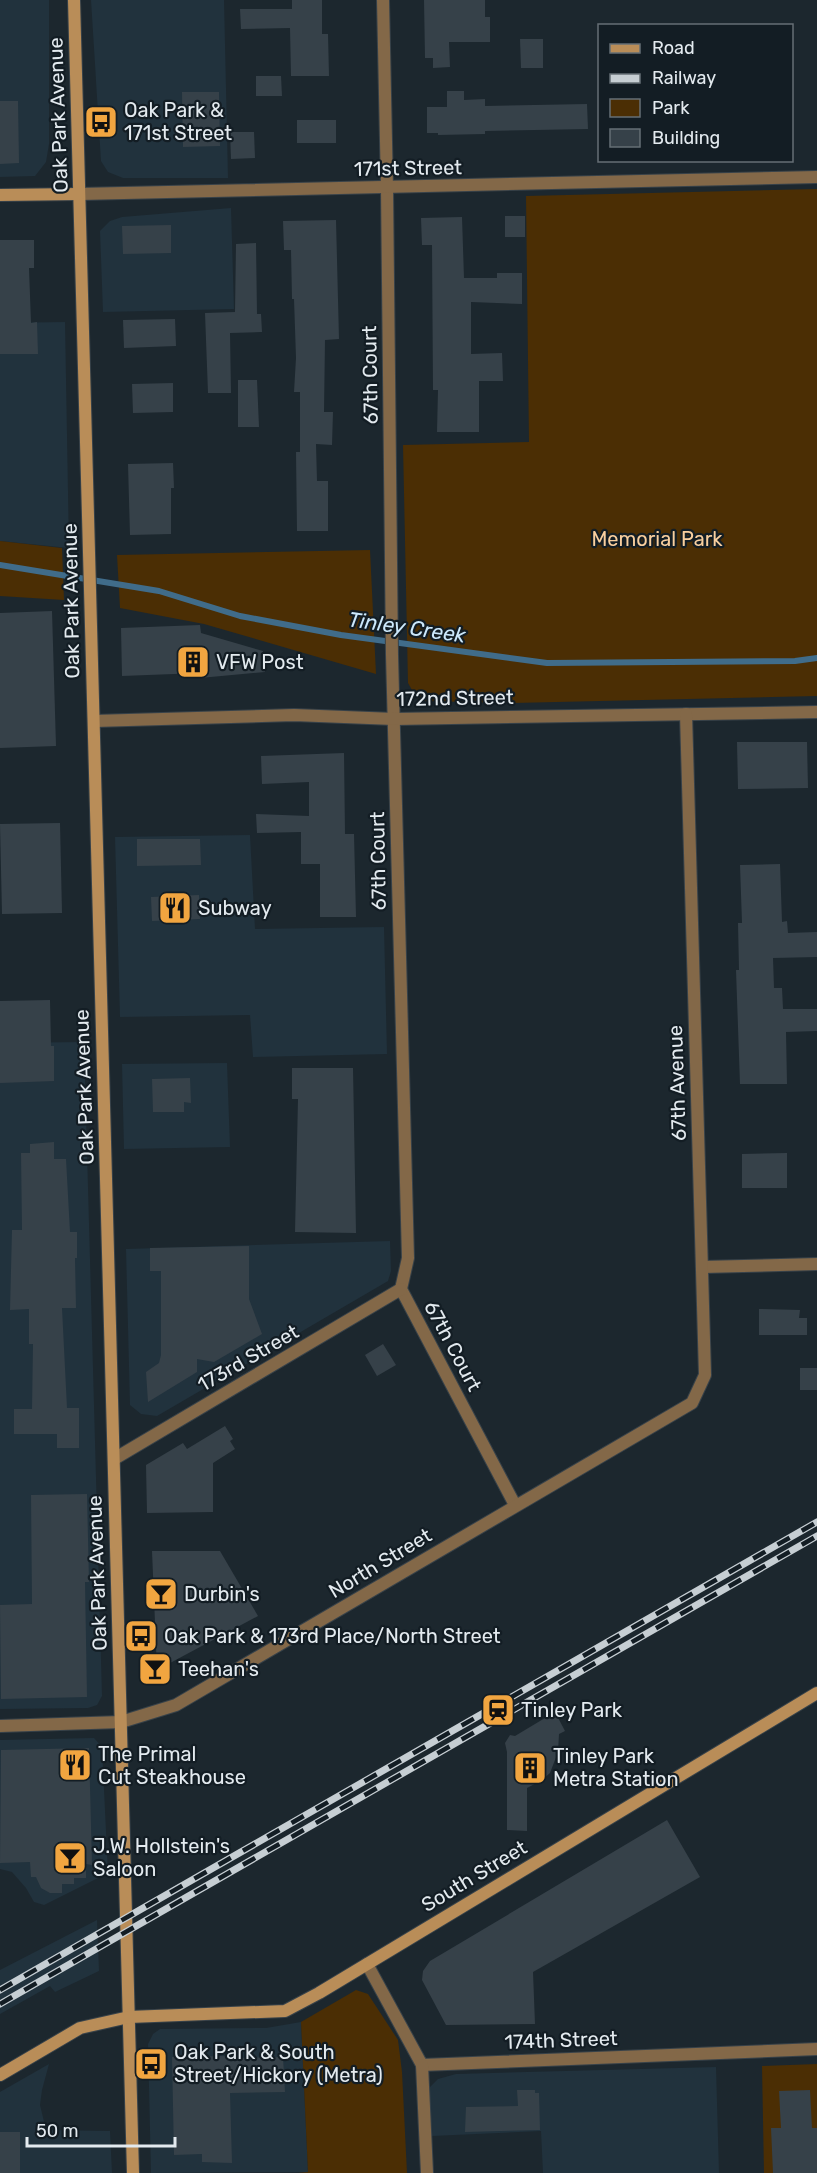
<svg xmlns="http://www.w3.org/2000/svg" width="817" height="2173" font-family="Rubik,sans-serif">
<rect width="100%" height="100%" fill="#1c272e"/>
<g fill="#21323d">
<path d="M0 0H49V144L46 162 35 176 0 177Z"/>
<path d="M91 0H224L228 178H123L108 172 101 161Z"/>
<path d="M231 208 234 309 103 312 100 231 110 221 122 217Z"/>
<path d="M65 322 69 548 0 541V323Z"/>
<path d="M250 835 255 929 384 927 387 1054 253 1057 250 1015 120 1017 115 837Z"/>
<path d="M84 1042 102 1696 97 1705 88 1708 0 1709V1043Z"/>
<path d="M227 1063 230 1147 124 1149 122 1064Z"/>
<path d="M390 1241 391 1271 388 1281 157 1416 141 1414 130 1405 126 1249Z"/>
<path d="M94 1738 102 1747 108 1873 44 1905 34 1902 26 1888 12 1872 0 1869V1740Z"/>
<path d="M97 1920 99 1971 55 1992 50 1986 0 2014V1970Z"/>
<path d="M301 2022 308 2172 151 2173 148 2044 153 2034 160 2029 266 2028Z"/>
<path d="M49 2064 42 2090 40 2105 46 2130 110 2131 112 2173H0V2092Z"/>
<path d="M716 2067 719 2173H543L541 2131 432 2136 429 2088 438 2079 456 2074Z"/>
</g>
<g fill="#4b2e04">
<path d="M817 189V696L513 703 422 701 416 697 408 683 403 445 529 442 526 196Z"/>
<path d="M0 541 62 548 64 600 0 596Z"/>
<path d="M370 550 376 674 204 624 120 608 117 555Z"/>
<path d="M356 1990 368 1994 398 2040 402 2072 407 2173H298L308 2172 301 2022Z"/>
<path d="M817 2064V2173H764L762 2066Z"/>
</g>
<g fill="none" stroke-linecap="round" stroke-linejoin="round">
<path stroke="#406c8a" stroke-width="6" d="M0 565 159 591 240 616 341 635 547 663 795 661 817 658"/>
</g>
<g fill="#364149">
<path d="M292 0H322V34H328L329 76H291L290 28 241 29 240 9H292Z"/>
<path d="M424 0H485V17H490V42H449L450 67 433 68V58H425Z"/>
<path d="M520 39H543V68H521Z"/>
<path d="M256 76H281L282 96H256Z"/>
<path d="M447 91H464V100L485 99V106L587 104 588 129 485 131V134L438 135V133H427V107H447Z"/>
<path d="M182 92H219L220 146 183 147Z"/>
<path d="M0 101H18L19 163 0 164Z"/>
<rect x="297" y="120" width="39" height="23"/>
<path d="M230 132H254L255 158 231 159Z"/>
<rect x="505" y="216" width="20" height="21"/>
<path d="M462 217 464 278H497V273H522V304L471 302V354L502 353 503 381H479V432H437L438 390H433L432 245H422L421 218Z"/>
<path d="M336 220 339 339 325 340 324 412H333L332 445 316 444 317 481H328V531H297L296 452H300V392H294L296 358 294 299H292L291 250H284L283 221Z"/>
<path d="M171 225V253L123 254 122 226Z"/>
<path d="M0 240H34V268H29L31 323 37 322 38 354H0Z"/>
<path d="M256 243 257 314H261L262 332 230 333 231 393H208L205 313 235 312 236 244Z"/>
<path d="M175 319 176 346 124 348 123 320Z"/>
<path d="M238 380H257L259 427H238Z"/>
<path d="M173 383V412L133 413 132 384Z"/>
<path d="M173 463 174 488H171V534L130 535 128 464Z"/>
<path d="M52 611 56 746 0 748V613Z"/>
<path d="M200 625 201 633 263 651 265 672 200 678V673L122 676 121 628Z"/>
<path d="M737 742H807L808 788 738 789Z"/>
<path d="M344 753 345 834H354L356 917H320V864H301V832L257 833 256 814 309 816V782L262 784 261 756Z"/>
<path d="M60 823 62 913 2 914 0 824Z"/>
<path d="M137 839H200L201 865 137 866Z"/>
<path d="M780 864 782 922 787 921 788 933 817 932V957L773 958 774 988H782L783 1009H817V1031L786 1032 787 1084H740L736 970H739L738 923H742L740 865Z"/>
<path d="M199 895 200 919 152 921 151 897Z"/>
<path d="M50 1000 51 1046H54V1081L0 1083V1001Z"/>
<path d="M292 1068H353L356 1233 295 1232 298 1099H292Z"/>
<path d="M190 1078 191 1103 184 1102V1112H153L152 1079Z"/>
<path d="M54 1142V1159H66L70 1232H77V1258H75L76 1308H62L67 1408H79V1448H57V1434H14V1409H32L33 1344H29V1309L10 1310 12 1230H22L21 1153H30V1144Z"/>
<path d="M787 1153V1188H742V1154Z"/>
<path d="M249 1246V1299L262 1334 214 1362 197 1359V1372L148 1402 146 1372 159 1363 161 1355V1271H150V1248Z"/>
<path d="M759 1309 800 1310 799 1318H807V1335H759Z"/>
<path d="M383 1344 396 1365 377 1376 365 1355Z"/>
<rect x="800" y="1368" width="17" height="22"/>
<path d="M225 1426 233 1439 230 1441 235 1449 213 1463V1512L147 1513 146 1465 183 1443 187 1449Z"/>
<path d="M87 1494 89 1582H85L87 1697 1 1699 0 1605 32 1604 31 1495Z"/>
<path d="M152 1551H220L258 1616 157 1670Z"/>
<path d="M555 1712 565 1731 559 1734 558 1752 550 1773 542 1780 527 1788V1831L507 1830V1752L505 1743 510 1735 515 1736Z"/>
<path d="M89 1748 92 1865 86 1864V1878H74V1884H62V1893H50L41 1888 36 1877H31L30 1862 0 1863 1 1750Z"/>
<path d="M667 1820 700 1877 533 1972 535 2024 446 2025 422 1980 423 1971 430 1961Z"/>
<path d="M229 2056V2058L283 2057 285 2092 230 2093 232 2163 202 2162V2154L174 2155 172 2057Z"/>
<path d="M517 2090H535V2093H539L540 2130 465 2132 466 2107 518 2106Z"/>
<path d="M810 2090 812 2128H817V2173H773L771 2128H781L779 2091Z"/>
<rect x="0" y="2132" width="20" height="41"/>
</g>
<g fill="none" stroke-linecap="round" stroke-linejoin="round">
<g stroke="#384249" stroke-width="14">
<g id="street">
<path d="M383 0 387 188 392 655 408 1258 401 1289 515 1505"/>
<path d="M79 194 817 177"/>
<path d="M94 721 294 715 394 719 817 712"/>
<path d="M702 1267 817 1264"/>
<path d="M114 1459 401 1289"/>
<path d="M0 1726 121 1722 176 1705 692 1403 705 1375 686 714"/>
<path d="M367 1964 422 2065 817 2049"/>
<path d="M422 2065 427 2173"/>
</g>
</g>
<g stroke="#384249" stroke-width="14">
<g id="secondary">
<path d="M74 0 133 2173"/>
<path d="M0 195 79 194"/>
<path d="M0 2075 80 2028 129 2017 285 2011 319 1993 817 1693"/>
</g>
</g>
<use href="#street" stroke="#836848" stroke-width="12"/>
<use href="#secondary" stroke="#b98d58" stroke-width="12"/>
<g stroke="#c6ced3" stroke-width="7">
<g id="rail">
<path d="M0 1990 817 1522"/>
<path d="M0 2004 817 1536"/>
</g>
</g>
<use href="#rail" stroke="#131d24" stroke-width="4.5" stroke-dasharray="14" stroke-linecap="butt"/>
</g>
<defs>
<g id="bus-square" transform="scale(1.725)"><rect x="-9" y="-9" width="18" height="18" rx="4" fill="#f1a540" stroke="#131d24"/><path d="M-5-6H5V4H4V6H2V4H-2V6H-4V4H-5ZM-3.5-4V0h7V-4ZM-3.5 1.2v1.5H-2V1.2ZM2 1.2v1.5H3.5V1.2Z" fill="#111"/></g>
<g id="building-square" transform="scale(1.725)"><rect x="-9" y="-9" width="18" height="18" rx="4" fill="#f1a540" stroke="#131d24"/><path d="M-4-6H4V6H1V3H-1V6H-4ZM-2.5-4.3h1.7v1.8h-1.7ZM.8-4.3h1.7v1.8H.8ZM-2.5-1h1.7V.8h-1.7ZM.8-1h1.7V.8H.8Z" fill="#111"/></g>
<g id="restaurant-square" transform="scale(1.725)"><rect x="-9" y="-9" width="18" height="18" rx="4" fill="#f1a540" stroke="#131d24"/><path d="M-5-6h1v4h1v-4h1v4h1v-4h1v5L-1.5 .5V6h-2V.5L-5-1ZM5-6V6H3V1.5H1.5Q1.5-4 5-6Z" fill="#111"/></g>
<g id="bar-square" transform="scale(1.725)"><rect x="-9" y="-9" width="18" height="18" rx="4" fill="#f1a540" stroke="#131d24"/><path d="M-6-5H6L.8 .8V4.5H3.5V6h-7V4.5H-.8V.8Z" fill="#111"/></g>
<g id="station-square" transform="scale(1.725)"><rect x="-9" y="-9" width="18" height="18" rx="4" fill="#f1a540" stroke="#131d24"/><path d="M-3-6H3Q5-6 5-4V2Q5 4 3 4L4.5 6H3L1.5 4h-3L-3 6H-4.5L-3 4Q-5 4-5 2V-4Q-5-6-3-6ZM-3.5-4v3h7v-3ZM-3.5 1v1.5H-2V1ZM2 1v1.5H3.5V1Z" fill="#111"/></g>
</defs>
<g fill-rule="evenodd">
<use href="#bus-square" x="101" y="122"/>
<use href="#building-square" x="193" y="662"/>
<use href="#restaurant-square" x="175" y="908"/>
<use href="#bar-square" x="161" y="1594"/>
<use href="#bus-square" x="141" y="1636"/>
<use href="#bar-square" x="155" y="1669"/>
<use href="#station-square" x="498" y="1710"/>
<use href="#restaurant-square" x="75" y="1765"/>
<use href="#building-square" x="530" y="1768"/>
<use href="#bar-square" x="70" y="1858"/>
<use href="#bus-square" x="151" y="2064"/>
</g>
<g text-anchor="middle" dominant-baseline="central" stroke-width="4.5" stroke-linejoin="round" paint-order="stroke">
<g font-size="20" fill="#e3eaef" stroke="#131d24" text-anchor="start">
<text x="124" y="110">Oak Park &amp;<tspan x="124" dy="23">171st Street</tspan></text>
<text x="216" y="662">VFW Post</text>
<text x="198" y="908">Subway</text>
<text x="184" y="1594">Durbin's</text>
<text x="164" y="1636">Oak Park &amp; 173rd Place/North Street</text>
<text x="178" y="1669">Teehan's</text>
<text x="521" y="1710">Tinley Park</text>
<text x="98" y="1754">The Primal<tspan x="98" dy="23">Cut Steakhouse</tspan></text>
<text x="553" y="1756">Tinley Park<tspan x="553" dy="23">Metra Station</tspan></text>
<text x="93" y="1846">J.W. Hollstein's<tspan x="93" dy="23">Saloon</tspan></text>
<text x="174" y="2052">Oak Park &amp; South<tspan x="174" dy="23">Street/Hickory (Metra)</tspan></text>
</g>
<g font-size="20" fill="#e3eaef" stroke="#131d24">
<text transform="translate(58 115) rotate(-92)">Oak Park Avenue</text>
<text transform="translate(408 168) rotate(-1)">171st Street</text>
<text transform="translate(370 375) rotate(-91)">67th Court</text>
<text transform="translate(71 601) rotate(-91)">Oak Park Avenue</text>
<text transform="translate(455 698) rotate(-1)">172nd Street</text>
<text transform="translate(378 861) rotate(-91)">67th Court</text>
<text transform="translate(677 1083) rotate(-92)">67th Avenue</text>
<text transform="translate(84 1087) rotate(-92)">Oak Park Avenue</text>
<text transform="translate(453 1346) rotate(62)">67th Court</text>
<text transform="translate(248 1358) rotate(-30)">173rd Street</text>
<text transform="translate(380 1563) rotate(-31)">North Street</text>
<text transform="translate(97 1573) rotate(-92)">Oak Park Avenue</text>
<text transform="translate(474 1876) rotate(-31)">South Street</text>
<text transform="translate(561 2040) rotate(-2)">174th Street</text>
</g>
<g font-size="20" fill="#f9cf9e" stroke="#131d24">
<text x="657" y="539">Memorial Park</text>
</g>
<g font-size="21" font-style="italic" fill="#cce8fb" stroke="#131d24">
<text transform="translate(407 627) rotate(8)">Tinley Creek</text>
</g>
</g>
<rect x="598" y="24" width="195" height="138" fill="#131d24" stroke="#666f75" stroke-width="1.5"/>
<rect x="610" y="44" width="30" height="9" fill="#b98d58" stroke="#666f75" stroke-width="1.5"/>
<text x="652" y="54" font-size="18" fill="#e3eaef">Road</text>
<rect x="610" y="74" width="30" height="9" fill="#c6ced3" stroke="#666f75" stroke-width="1.5"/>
<text x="652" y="84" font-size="18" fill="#e3eaef">Railway</text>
<rect x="610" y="99" width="30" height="18" fill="#4b2e04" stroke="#666f75" stroke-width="1.5"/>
<text x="652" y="114" font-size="18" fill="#e3eaef">Park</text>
<rect x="610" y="129" width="30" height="18" fill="#364149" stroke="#666f75" stroke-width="1.5"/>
<text x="652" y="144" font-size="18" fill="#e3eaef">Building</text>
<path d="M27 2137v9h148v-9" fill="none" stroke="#e3eaef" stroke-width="3"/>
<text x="36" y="2137" font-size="18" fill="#e3eaef" stroke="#131d24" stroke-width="4.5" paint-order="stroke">50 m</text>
</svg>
